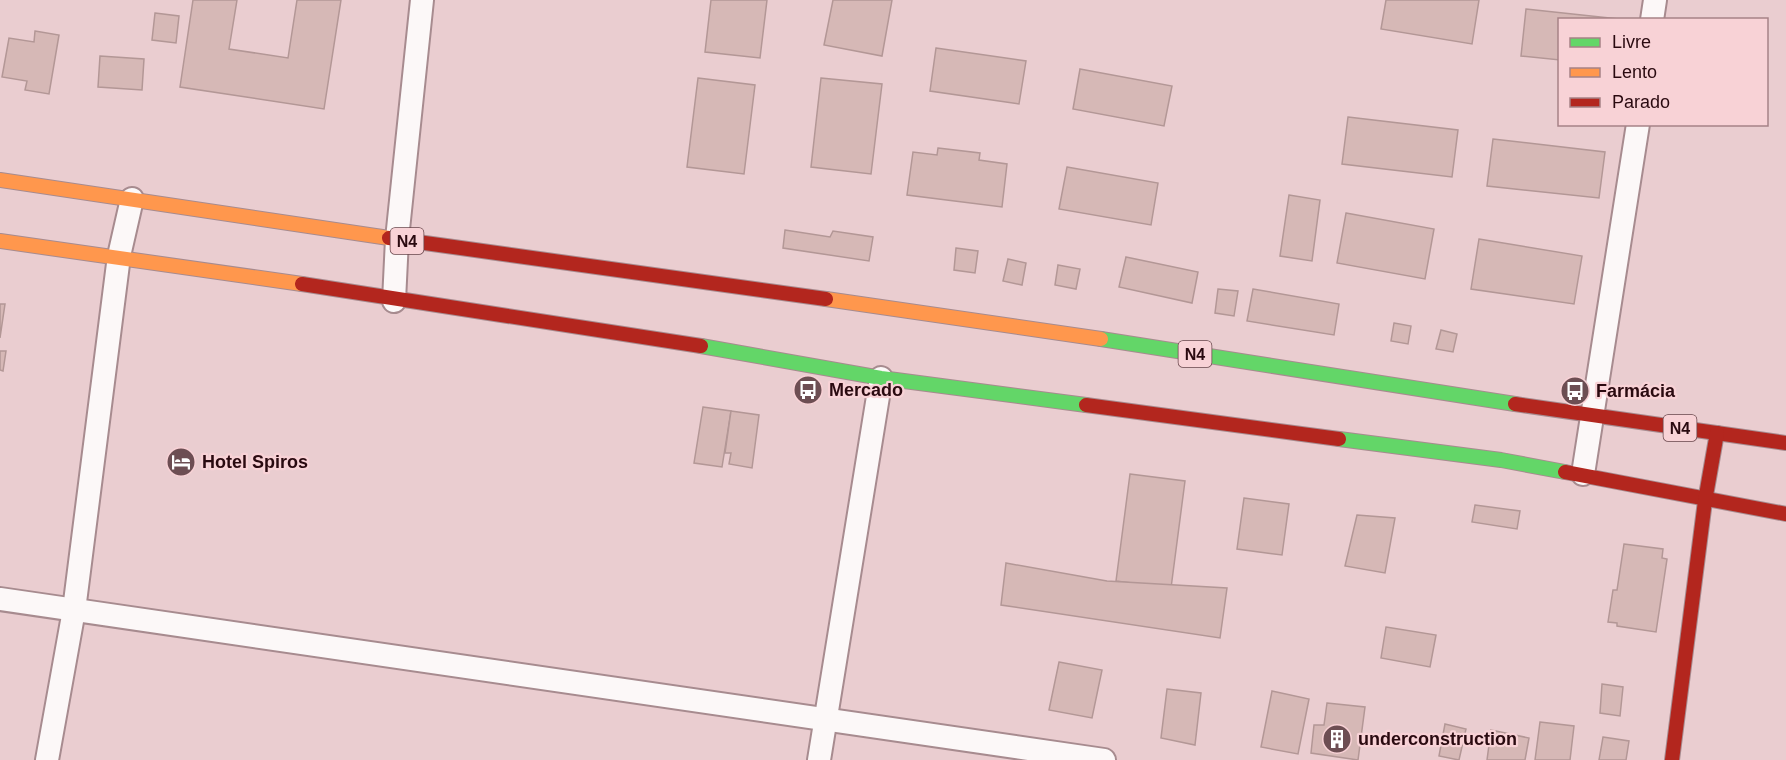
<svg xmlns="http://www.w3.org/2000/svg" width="1786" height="760" font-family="Arial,sans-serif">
<rect width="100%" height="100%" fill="#eacdd0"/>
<g fill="#d6b8b6" stroke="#b39796" stroke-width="1.5">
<path d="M193 0H237L229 49 288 58 297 0H341L324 109 180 87Z"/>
<path d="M711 0H767L760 58 705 52Z"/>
<path d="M833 0H892L882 56 824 45Z"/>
<path d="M1386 0H1479L1472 44 1381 29Z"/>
<path d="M1526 9 1619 19 1560 20V60L1521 56Z"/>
<path d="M155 13 179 16 176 43 152 40Z"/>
<path d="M35 31 59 35 49 94 25 90 27 81 2 77 9 38 34 42Z"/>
<path d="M936 48 1026 61 1019 104 930 91Z"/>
<path d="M100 56 144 59 142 90 98 87Z"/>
<path d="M1080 69 1172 86 1164 126 1073 109Z"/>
<path d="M698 78 755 85 744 174 687 167Z"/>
<path d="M821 78 882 84 871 174 811 167Z"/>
<path d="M1348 117 1458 130 1452 177 1342 164Z"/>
<path d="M1493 139 1605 152 1599 198 1487 186Z"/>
<path d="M938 148 980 153 979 160 1007 164 1002 207 907 195 913 152 937 155Z"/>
<path d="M1067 167 1158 183 1151 225 1059 209Z"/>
<path d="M1289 195 1320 200 1312 261 1280 256Z"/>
<path d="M1346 213 1434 229 1425 279 1337 263Z"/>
<path d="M785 230 830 237 833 231 873 237 869 261 783 248Z"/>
<path d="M1479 239 1582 256 1574 304 1471 289Z"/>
<path d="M956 248 978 251 975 273 954 270Z"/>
<path d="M1126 257 1198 272 1192 303 1119 287Z"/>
<path d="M1008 259 1026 263 1022 285 1003 281Z"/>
<path d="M1058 265 1080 269 1076 289 1055 285Z"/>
<path d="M1218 289 1238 291 1234 316 1215 313Z"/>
<path d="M1253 289 1339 304 1334 335 1247 321Z"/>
<path d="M0 304H5L0 338Z"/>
<path d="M1394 323 1411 326 1408 344 1391 341Z"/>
<path d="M1441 330 1457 334 1453 352 1436 349Z"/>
<path d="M0 351H6L3 371 0 370Z"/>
<path d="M703 407 731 411 722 467 694 463Z"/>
<path d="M731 411 759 415 752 468 729 464 731 453H725Z"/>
<path d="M1130 474 1185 481 1171 588 1116 581Z"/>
<path d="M1244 498 1289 504 1282 555 1237 549Z"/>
<path d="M1475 505 1520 511 1517 529 1472 522Z"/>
<path d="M1357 515 1395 518 1385 573 1345 566Z"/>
<path d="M1624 544 1663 549 1662 558 1667 559 1656 632 1617 626V623L1608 622 1613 590H1617Z"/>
<path d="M1006 563 1107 581 1227 588 1220 638 1001 605Z"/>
<path d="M1386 627 1436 635 1430 667 1381 658Z"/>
<path d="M1059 662 1102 670 1092 718 1049 710Z"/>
<path d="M1602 684 1623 687 1620 716 1600 713Z"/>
<path d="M1167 689 1201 693 1195 745 1161 738Z"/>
<path d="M1272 691 1309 699 1298 754 1261 747Z"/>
<path d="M1327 703 1365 707 1358 760 1311 753 1314 725H1324Z"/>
<path d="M1540 722 1574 726 1570 760H1535Z"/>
<path d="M1445 724 1466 729 1459 760 1439 756Z"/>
<path d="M1491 730 1529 738 1525 760H1487Z"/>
<path d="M1603 737 1629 741 1626 760H1599Z"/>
</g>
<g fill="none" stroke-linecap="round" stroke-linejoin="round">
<g stroke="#a78b8f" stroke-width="26">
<g id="street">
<path d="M1652 20 1655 0"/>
<path d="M394 301 397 239 422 0"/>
<path d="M1583 474 1638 124"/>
<path d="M0 599 1104 760"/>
<path d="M47 760 74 610 119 256 132 199"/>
<path d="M819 760 881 378"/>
</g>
</g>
<g stroke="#a78b8f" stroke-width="16">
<g id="fast">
<path d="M1101 339 1515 404"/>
<path d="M701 346 881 378 1086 405"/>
<path d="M1339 439 1501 460 1565 472"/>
</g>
</g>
<g stroke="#a78b8f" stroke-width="16">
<g id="slow">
<path d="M0 180 389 238"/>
<path d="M0 241 302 284"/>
<path d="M826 299 1101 339"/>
</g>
</g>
<g stroke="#a78b8f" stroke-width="16">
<g id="jam">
<path d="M389 238 826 299"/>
<path d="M302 284 701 346"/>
<path d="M1515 404 1786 443"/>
<path d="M1086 405 1339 439"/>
<path d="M1565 472 1786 514"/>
<path d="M1672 760 1705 501 1717 433"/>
</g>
</g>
<use href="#street" stroke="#fcf8f8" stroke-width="22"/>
<use href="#fast" stroke="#63d668" stroke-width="14"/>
<use href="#slow" stroke="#ff974d" stroke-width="14"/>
<use href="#jam" stroke="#b3261e" stroke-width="14"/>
</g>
<defs>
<g id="bus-disc" transform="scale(1.5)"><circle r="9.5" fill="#6d4e53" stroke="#f8d2d6"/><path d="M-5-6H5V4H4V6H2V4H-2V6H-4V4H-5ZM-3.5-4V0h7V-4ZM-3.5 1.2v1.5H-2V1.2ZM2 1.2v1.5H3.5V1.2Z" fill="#fff"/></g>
<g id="hotel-disc" transform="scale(1.5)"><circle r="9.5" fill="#6d4e53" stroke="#f8d2d6"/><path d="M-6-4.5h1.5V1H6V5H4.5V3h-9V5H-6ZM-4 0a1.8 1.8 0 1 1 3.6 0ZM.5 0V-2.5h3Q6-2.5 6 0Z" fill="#fff"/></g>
<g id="building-disc" transform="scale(1.5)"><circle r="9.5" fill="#6d4e53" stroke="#f8d2d6"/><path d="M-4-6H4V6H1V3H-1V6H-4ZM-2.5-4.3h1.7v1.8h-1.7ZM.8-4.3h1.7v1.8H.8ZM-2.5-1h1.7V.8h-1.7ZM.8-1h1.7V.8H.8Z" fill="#fff"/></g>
</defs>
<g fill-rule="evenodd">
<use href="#bus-disc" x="808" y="390"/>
<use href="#bus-disc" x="1575" y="391"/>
<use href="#hotel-disc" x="181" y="462"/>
<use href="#building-disc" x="1337" y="739"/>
</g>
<g text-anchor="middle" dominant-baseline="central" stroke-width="4.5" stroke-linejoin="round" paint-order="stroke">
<g fill="#f8d2d6" stroke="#68464b" stroke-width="1.5">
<rect x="390.5" y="228" width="33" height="26" rx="4.5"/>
<rect x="1178.5" y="341" width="33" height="26" rx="4.5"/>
<rect x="1663.5" y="415" width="33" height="26" rx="4.5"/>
</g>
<g font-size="16" font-weight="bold" fill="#2a0a10">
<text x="407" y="241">N4</text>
<text x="1195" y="354">N4</text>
<text x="1680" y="428">N4</text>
</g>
<g font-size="18" font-weight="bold" fill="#2a0a10" stroke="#f8d2d6" text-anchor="start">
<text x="829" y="390">Mercado</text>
<text x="1596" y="391">Farmácia</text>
<text x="202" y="462">Hotel Spiros</text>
<text x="1358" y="739">underconstruction</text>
</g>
</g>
<rect x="1558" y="18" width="210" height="108" fill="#f8d2d6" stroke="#a68287" stroke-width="1.5"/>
<rect x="1570" y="38" width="30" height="9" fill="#63d668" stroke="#a68287" stroke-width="1.5"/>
<text x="1612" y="48" font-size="18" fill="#2a0a10">Livre</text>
<rect x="1570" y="68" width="30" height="9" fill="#ff974d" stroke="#a68287" stroke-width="1.5"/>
<text x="1612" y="78" font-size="18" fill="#2a0a10">Lento</text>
<rect x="1570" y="98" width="30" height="9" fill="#b3261e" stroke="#a68287" stroke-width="1.5"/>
<text x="1612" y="108" font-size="18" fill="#2a0a10">Parado</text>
</svg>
